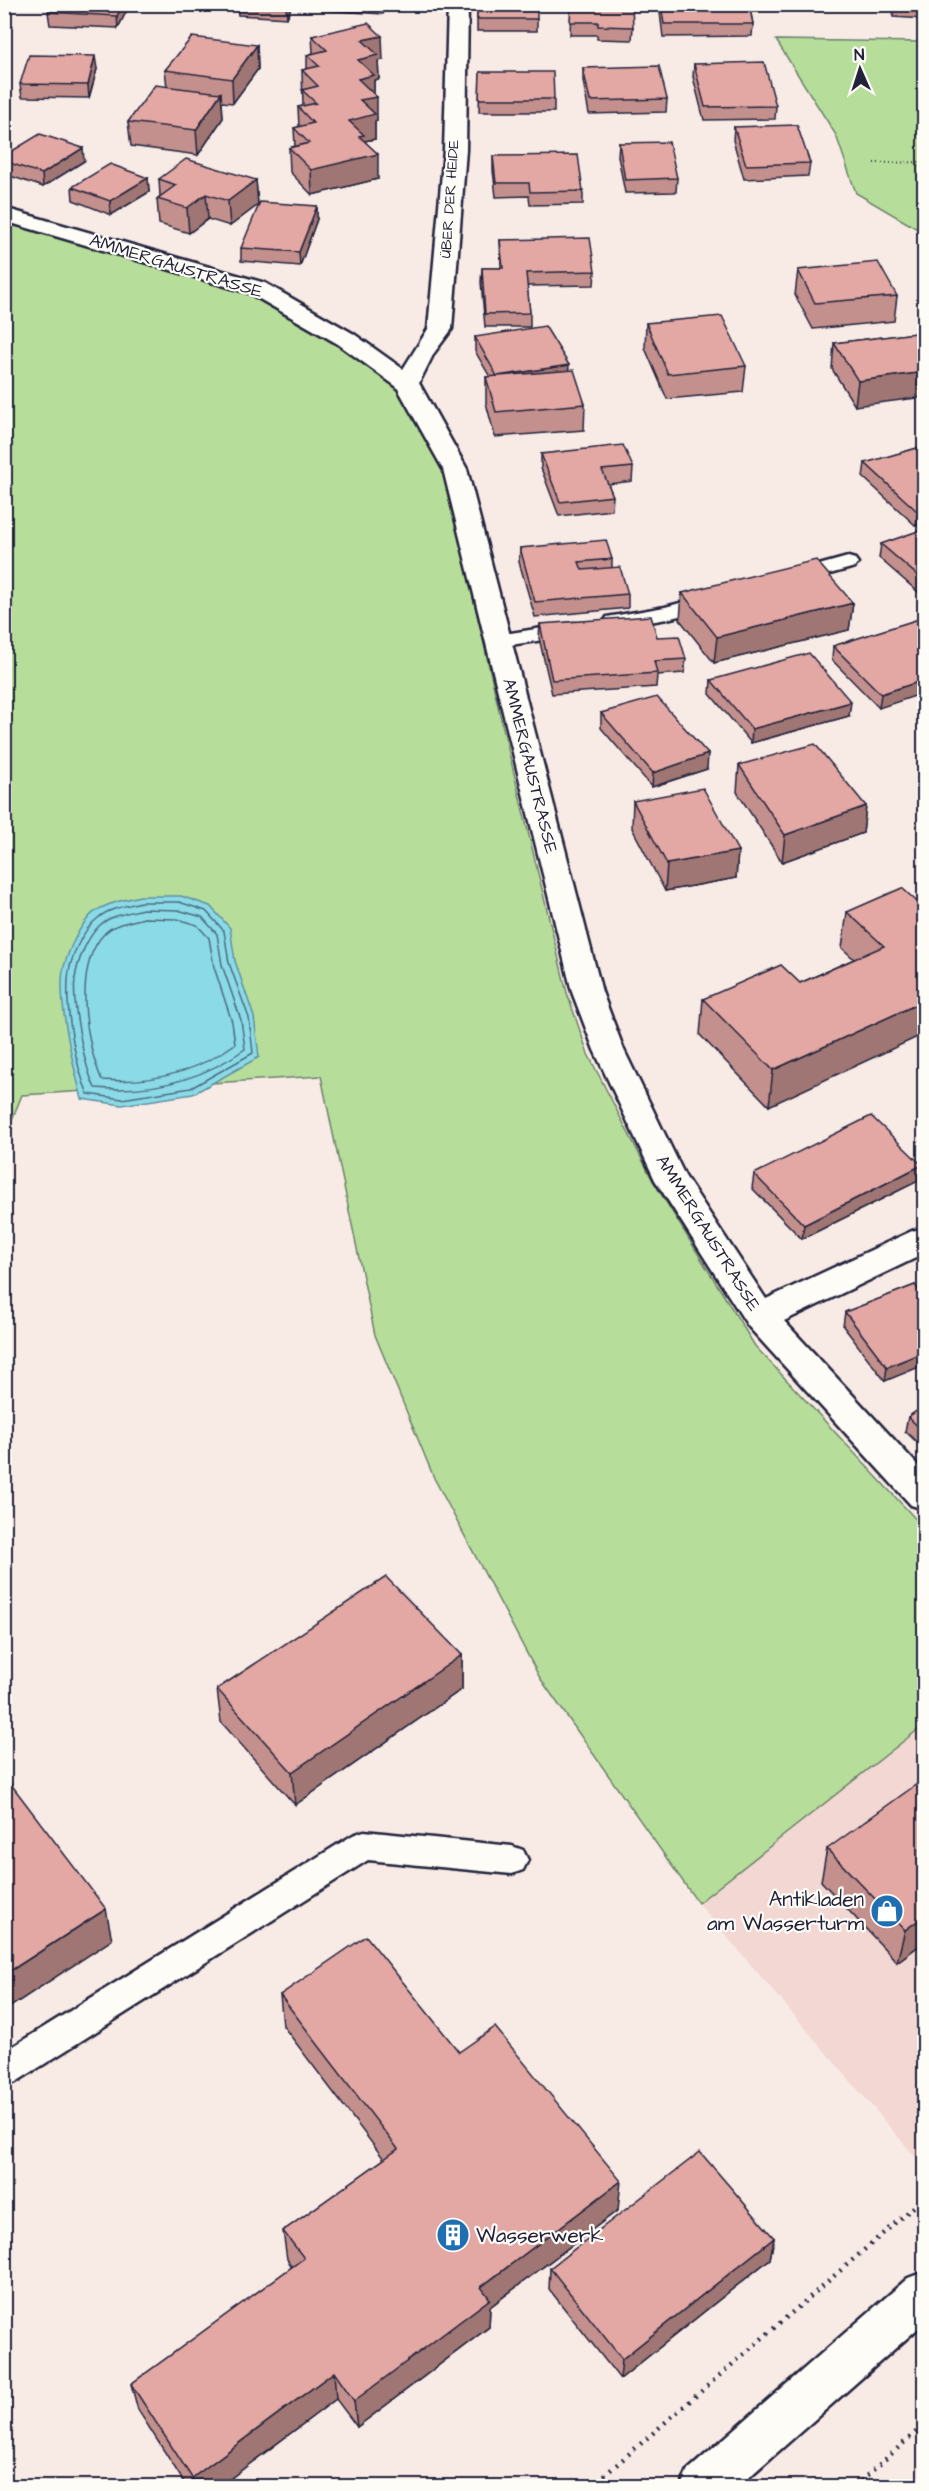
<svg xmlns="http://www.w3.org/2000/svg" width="929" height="2491" font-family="'Architects Daughter',sans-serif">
<rect width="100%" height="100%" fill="#f8ebe6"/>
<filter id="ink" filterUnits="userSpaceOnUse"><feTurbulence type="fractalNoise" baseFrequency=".0167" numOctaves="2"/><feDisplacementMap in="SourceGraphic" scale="12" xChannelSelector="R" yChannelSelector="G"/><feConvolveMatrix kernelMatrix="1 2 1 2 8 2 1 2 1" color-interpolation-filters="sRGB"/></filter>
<g filter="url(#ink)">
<path fill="#f2d7d2" d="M924 1725V2167L698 1903Z"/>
<g fill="#b6de9a" stroke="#6c806a" stroke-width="1.5">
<path d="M776 40 924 42V233L856 193 836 135Z"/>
<path d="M5 221 249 293 341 346 396 388 444 470 504 732 567 993 588 1054 653 1181 755 1346 924 1528V1725L698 1903 540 1678 434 1478 375 1335 321 1076 22 1095 5 1137Z"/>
</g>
<path fill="#8bdae7" stroke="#6190a2" stroke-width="1.5" d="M140 896H181L210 906 230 928 235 961 254 1017 259 1057 193 1094 122 1105 82 1099C73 1064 61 1016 62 980 62 963 77 930 89 917 100 904 125 900 140 896Z"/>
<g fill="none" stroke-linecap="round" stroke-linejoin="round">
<g stroke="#4c6c80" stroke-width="1.5">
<path d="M141 902H179L206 911 224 931 229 963 249 1018 253 1053 191 1088 122 1099 88 1094C75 1065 66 1012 68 980 69 960 82 930 98 918 109 908 127 906 141 902Z"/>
<path d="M143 909 178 910 202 917 217 934 222 965 241 1020 245 1049C200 1081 150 1093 95 1088 84 1065 72 1005 75 979 77 962 87 937 100 925 111 915 129 913 143 909Z"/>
<path d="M144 918 177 919 197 925 209 938 214 967 232 1022 235 1044C195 1073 151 1084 102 1080 85 1043 73 965 105 933 115 923 131 922 144 918Z"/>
</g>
<g stroke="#22223b" stroke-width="5">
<g id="service">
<path d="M848 557 855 559 858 563 855 567 790 585 783 583 779 579 783 575Z"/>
<path d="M715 594 723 595 726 600 723 605 667 619 615 628 607 627 604 622 607 617 665 607Z"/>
<path d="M574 623 582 624 585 629 582 634 498 647 490 646 487 641 490 636 498 635Z"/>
<path d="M364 1831 512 1846 523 1850 528 1860 523 1870 512 1874 368 1860 16 2082 4 2087V2052L353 1835Z"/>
</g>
</g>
<g stroke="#22223b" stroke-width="5">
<path id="minor" d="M448 4H468L466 150 452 329 434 353 419 383 467 469 602 992 624 1050 685 1176 766 1299 912 1231 924 1228V1254L784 1321 924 1472V1509L911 1505 748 1326 655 1180 594 1050 572 992 443 469 397 387 338 344 249 293 4 221V208L265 283 354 334 403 369 428 329 444 150Z"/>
</g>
<g stroke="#22223b" stroke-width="5">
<path id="secondary" d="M924 2272V2323L739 2486H681L688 2470 908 2278Z"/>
</g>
<path stroke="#22223b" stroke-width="2" stroke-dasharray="1 3" stroke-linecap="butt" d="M874 163 924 162"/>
<g stroke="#22223b" stroke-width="4.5" stroke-dasharray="2 6" stroke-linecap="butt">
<path d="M592 2486 924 2198"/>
<path d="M855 2486 924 2425"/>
</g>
<use href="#service" fill="#fdfcf7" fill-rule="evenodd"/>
<use href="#minor" fill="#fdfcf7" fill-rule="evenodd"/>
<use href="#secondary" fill="#fdfcf7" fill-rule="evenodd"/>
</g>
<g fill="#c3908d" stroke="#22223b" stroke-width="1.5">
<path d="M52 4H130L118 28 50 25 48 12Z"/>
<path d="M237 4H292L287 18 238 15Z"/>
<path d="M322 4H386L383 14 322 10Z"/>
<path d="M477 4 537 19V31H477Z"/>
<path d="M571 4 633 27 632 40 597 39V35H570Z"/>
<path d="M659 4H749L753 24 752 36 663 37Z"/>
<path d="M894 4H924V19L893 17Z"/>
<path d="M312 36 383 60 378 61 379 79 374 80V94L377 121H375V139L364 141 378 179 312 195 290 172 289 148 295 146 294 128 299 127 298 107 303 106 302 70 307 69V55L313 53Z"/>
<path d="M257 45 258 69 233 103 222 102 223 118 198 155 131 146 128 122 167 87 165 70Z"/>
<path d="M694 64 776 106 775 119 704 120 693 77Z"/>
<path d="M583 68 667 99 666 112 589 114 583 81Z"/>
<path d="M97 69 89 98 22 97 20 84Z"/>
<path d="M480 72 554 99V112H479Z"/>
<path d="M734 127 810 163 808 176 744 179 733 140Z"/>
<path d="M619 143 677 178 676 192 625 193 618 156Z"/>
<path d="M4 156 84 161 43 187 4 174Z"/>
<path d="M493 156 583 191V204L530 205 529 196 496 197 493 170Z"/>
<path d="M148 178 149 192 111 215 73 200 72 187Z"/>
<path d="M159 179 256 180 258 205 230 226 208 219 189 233 159 224 157 199 160 196Z"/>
<path d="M317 206V219L300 266 241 261V248Z"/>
<path d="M500 240 595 271 594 285 527 286 530 313V327H485L481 282 482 268H501Z"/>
<path d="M798 270 897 296 894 321 813 329 795 295Z"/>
<path d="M646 323 746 366 743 392 667 399 645 348Z"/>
<path d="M924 332 855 406 832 369 834 343Z"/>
<path d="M475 337 568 371 585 404 584 430 495 437 486 403V377H490L475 351Z"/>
<path d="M924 446V524L916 526 863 477 865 463Z"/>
<path d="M541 454 633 467 632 481 608 484 613 496 612 510 559 516 541 468Z"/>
<path d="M924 529V597L879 558 881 544Z"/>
<path d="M520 548 612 559V568L628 594V608L535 617 519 562Z"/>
<path d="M682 593 853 603 849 630 714 663 680 620Z"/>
<path d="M919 619 879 708 832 660 833 646Z"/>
<path d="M540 624 657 637 686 659 684 673 657 675 656 687 552 694 539 638Z"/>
<path d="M711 680 849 716 751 743 710 694Z"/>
<path d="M601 713 707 769 652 787 601 728Z"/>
<path d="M739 765 866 806 863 833 782 862 737 792Z"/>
<path d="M633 801 738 851 736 878 665 891 632 828Z"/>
<path d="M924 908 769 1106 700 1035 703 999 800 983 854 959 842 948 847 912Z"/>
<path d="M922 1165 920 1180 802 1239 752 1188 754 1174Z"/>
<path d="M915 1285 885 1381 843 1326 845 1312Z"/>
<path d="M924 1406V1449L905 1431 908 1417Z"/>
<path d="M462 1655V1689L295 1805 221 1722 217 1689Z"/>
<path d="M827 1849 924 1942 897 1962 821 1881Z"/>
<path d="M280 1995 459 2052 618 2210 490 2307 489 2327 357 2427 336 2399 219 2487H187L138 2410 131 2384 292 2267 287 2259 283 2231 384 2159 283 2026Z"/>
<path d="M774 2238 770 2259 620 2379 549 2289 550 2268Z"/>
</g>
<g fill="#9f7673" stroke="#22223b" stroke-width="1.5">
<path d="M123 4H130L118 28 117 16Z"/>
<path d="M287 4H292L287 18 286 5Z"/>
<path d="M383 4H386L383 14Z"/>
<path d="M382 36 383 60 378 61 379 79 374 80V97H377V121H375V139L364 141 378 154V179L312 195 311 170 349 121 358 60 362 40Z"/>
<path d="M257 45 258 69 233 103 232 79Z"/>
<path d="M95 56 97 69 89 98 88 85Z"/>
<path d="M221 93 223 118 198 155 196 130Z"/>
<path d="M83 148 84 161 43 187 42 174Z"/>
<path d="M148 178 149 192 111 215 110 201Z"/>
<path d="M256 180 258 205 230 226 228 201Z"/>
<path d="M206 194 208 219 189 233 187 208Z"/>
<path d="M317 206V219L300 266 299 252Z"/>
<path d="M569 365 568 379 497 376Z"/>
<path d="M924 372V397L855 406 858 381Z"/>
<path d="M924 510V524L916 526 918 512Z"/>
<path d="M853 603 849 630 714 663 717 637Z"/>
<path d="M924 680V693L879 708 881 694Z"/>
<path d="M851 702 849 716 751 743 752 729Z"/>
<path d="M708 754 707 769 652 787 653 773Z"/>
<path d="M866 806 863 833 782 862 785 835Z"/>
<path d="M738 851 736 878 665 891 667 864Z"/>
<path d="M924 1001V1034L769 1106 773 1070Z"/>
<path d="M922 1165 920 1180 802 1239 804 1225Z"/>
<path d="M924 1352V1365L885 1381 887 1367Z"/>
<path d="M462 1655V1689L295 1805 292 1772Z"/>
<path d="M106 1909 112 1940 4 2011V1975Z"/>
<path d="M924 1916V1942L897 1962 905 1930Z"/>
<path d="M621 2181 618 2210 490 2307 489 2327 357 2427 354 2401 481 2287Z"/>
<path d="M774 2238 770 2259 620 2379 622 2359Z"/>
<path d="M334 2372 336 2399 219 2487H194L192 2478Z"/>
</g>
<g fill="#e3a8a4" stroke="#22223b" stroke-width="1.5">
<path d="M52 4H123L117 16 48 12Z"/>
<rect x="477" y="4" width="60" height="15"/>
<path d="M571 4H632L633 27 598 26V22H570Z"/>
<path d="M661 4H749L753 24H664Z"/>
<path d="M368 23 382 36 362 40 378 55 358 60 374 75 358 79 377 97 360 100 375 114 349 121 364 135 359 136 378 154 311 170 289 148 309 143 294 128 313 123 298 107 316 103 302 90 318 86 302 70 319 66 307 55 327 50 312 36Z"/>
<path d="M192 37 257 45 232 79 165 70Z"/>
<path d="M29 55 95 56 88 85 20 84Z"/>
<path d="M764 62 776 106 705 107 694 64Z"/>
<path d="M659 66 667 99 590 101 583 68Z"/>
<path d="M480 72H553L554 99H479Z"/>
<path d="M155 85 221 93 196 130 128 122Z"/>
<path d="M797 125 810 163 746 165 734 127Z"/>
<path d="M40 134 83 148 42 174 4 161V156Z"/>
<path d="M669 142 677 178 625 180 619 143Z"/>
<path d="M578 155 583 191 530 192 529 183H496L493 156Z"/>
<path d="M186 159 256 180 228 201 206 194 187 208 157 199 176 185 159 179Z"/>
<path d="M110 164 148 178 110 201 72 187Z"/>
<path d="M260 202 317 206 299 252 241 248Z"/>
<path d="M590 238 595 271 526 273 530 313 485 314 482 268H503L500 240Z"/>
<path d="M878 262 897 296 815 303 798 270Z"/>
<path d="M722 316 746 366 668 374 646 323Z"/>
<path d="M545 326 569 365 497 376 475 337Z"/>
<path d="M924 332V372L858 381 834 343Z"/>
<path d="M574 370 585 404 496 412 486 377Z"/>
<path d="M623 445 633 467 602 470 613 496 560 502 541 454Z"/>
<path d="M924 446V510L918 512 865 463Z"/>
<path d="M924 529V581L881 544Z"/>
<path d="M606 540 612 559 579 562 582 570 620 567 628 594 535 602 520 548Z"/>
<path d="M816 560 853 603 717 637 682 593Z"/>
<path d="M651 616 657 637 679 636 686 659 654 661 657 673 552 680 540 624Z"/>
<path d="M919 619 924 624V680L881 694 833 646Z"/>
<path d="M809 653 851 702 752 729 711 680Z"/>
<path d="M657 697 708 754 653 773 601 713Z"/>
<path d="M815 744 866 806 785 835 739 765Z"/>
<path d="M703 788 738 851 667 864 633 801Z"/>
<path d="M902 888 924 908V1001L773 1070 703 999 781 965 800 983 884 946 847 912Z"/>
<path d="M871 1116 922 1165 804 1225 754 1174Z"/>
<path d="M915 1285 924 1297V1352L887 1367 845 1312Z"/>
<path d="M924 1406V1432L908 1417Z"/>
<path d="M386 1577 462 1655 292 1772 217 1689Z"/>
<path d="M4 1775 106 1909 4 1975Z"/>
<path d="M924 1779V1916L905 1930 827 1849Z"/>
<path d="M366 1936 459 2052 495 2027 621 2181 481 2287 490 2299 354 2401 334 2372 192 2478 131 2384 304 2258 283 2231 398 2149 280 1995Z"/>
<path d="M700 2152 774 2238 622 2359 550 2268Z"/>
</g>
</g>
<defs>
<g id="shop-disc" transform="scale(1.725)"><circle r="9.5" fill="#1f6fb2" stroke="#fdfcf7"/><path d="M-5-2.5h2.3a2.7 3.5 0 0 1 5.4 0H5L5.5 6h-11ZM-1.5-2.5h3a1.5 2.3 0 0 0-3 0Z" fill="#fff"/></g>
<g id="building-disc" transform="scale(1.725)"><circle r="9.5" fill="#1f6fb2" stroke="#fdfcf7"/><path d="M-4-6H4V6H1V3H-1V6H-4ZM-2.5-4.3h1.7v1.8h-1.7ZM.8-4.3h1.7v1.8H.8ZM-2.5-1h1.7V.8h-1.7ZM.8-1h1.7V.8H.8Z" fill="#fff"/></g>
</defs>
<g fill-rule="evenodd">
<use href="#shop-disc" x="887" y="1911"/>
<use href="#building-disc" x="453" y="2235"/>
</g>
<g text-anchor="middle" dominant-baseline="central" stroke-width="4.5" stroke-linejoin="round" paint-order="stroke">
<g font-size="15" fill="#22223b" stroke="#fdfcf7">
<text transform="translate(450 199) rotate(-86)">ÜBER DER HEIDE</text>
</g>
<g font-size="18" fill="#22223b" stroke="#fdfcf7">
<text transform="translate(176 266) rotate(17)">AMMERGAUSTRASSE</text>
<text transform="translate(530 766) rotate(76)">AMMERGAUSTRASSE</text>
<text transform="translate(708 1233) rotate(58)">AMMERGAUSTRASSE</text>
</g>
<g font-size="21" fill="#22223b" stroke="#fdfcf7" text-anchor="end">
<text x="864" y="1899">Antikladen<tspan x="864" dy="24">am Wasserturm</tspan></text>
<text x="476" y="2235" text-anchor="start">Wasserwerk</text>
</g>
</g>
<rect width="929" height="2491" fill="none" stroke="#fdfcf7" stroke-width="24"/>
<rect x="12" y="12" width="905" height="2467" fill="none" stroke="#22223b" stroke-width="2" filter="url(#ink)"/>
<g transform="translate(860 69) rotate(357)" stroke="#fdfcf7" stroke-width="4.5" paint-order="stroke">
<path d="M0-4.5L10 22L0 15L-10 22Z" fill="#22223b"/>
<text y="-9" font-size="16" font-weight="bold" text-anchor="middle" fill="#22223b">N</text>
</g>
</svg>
